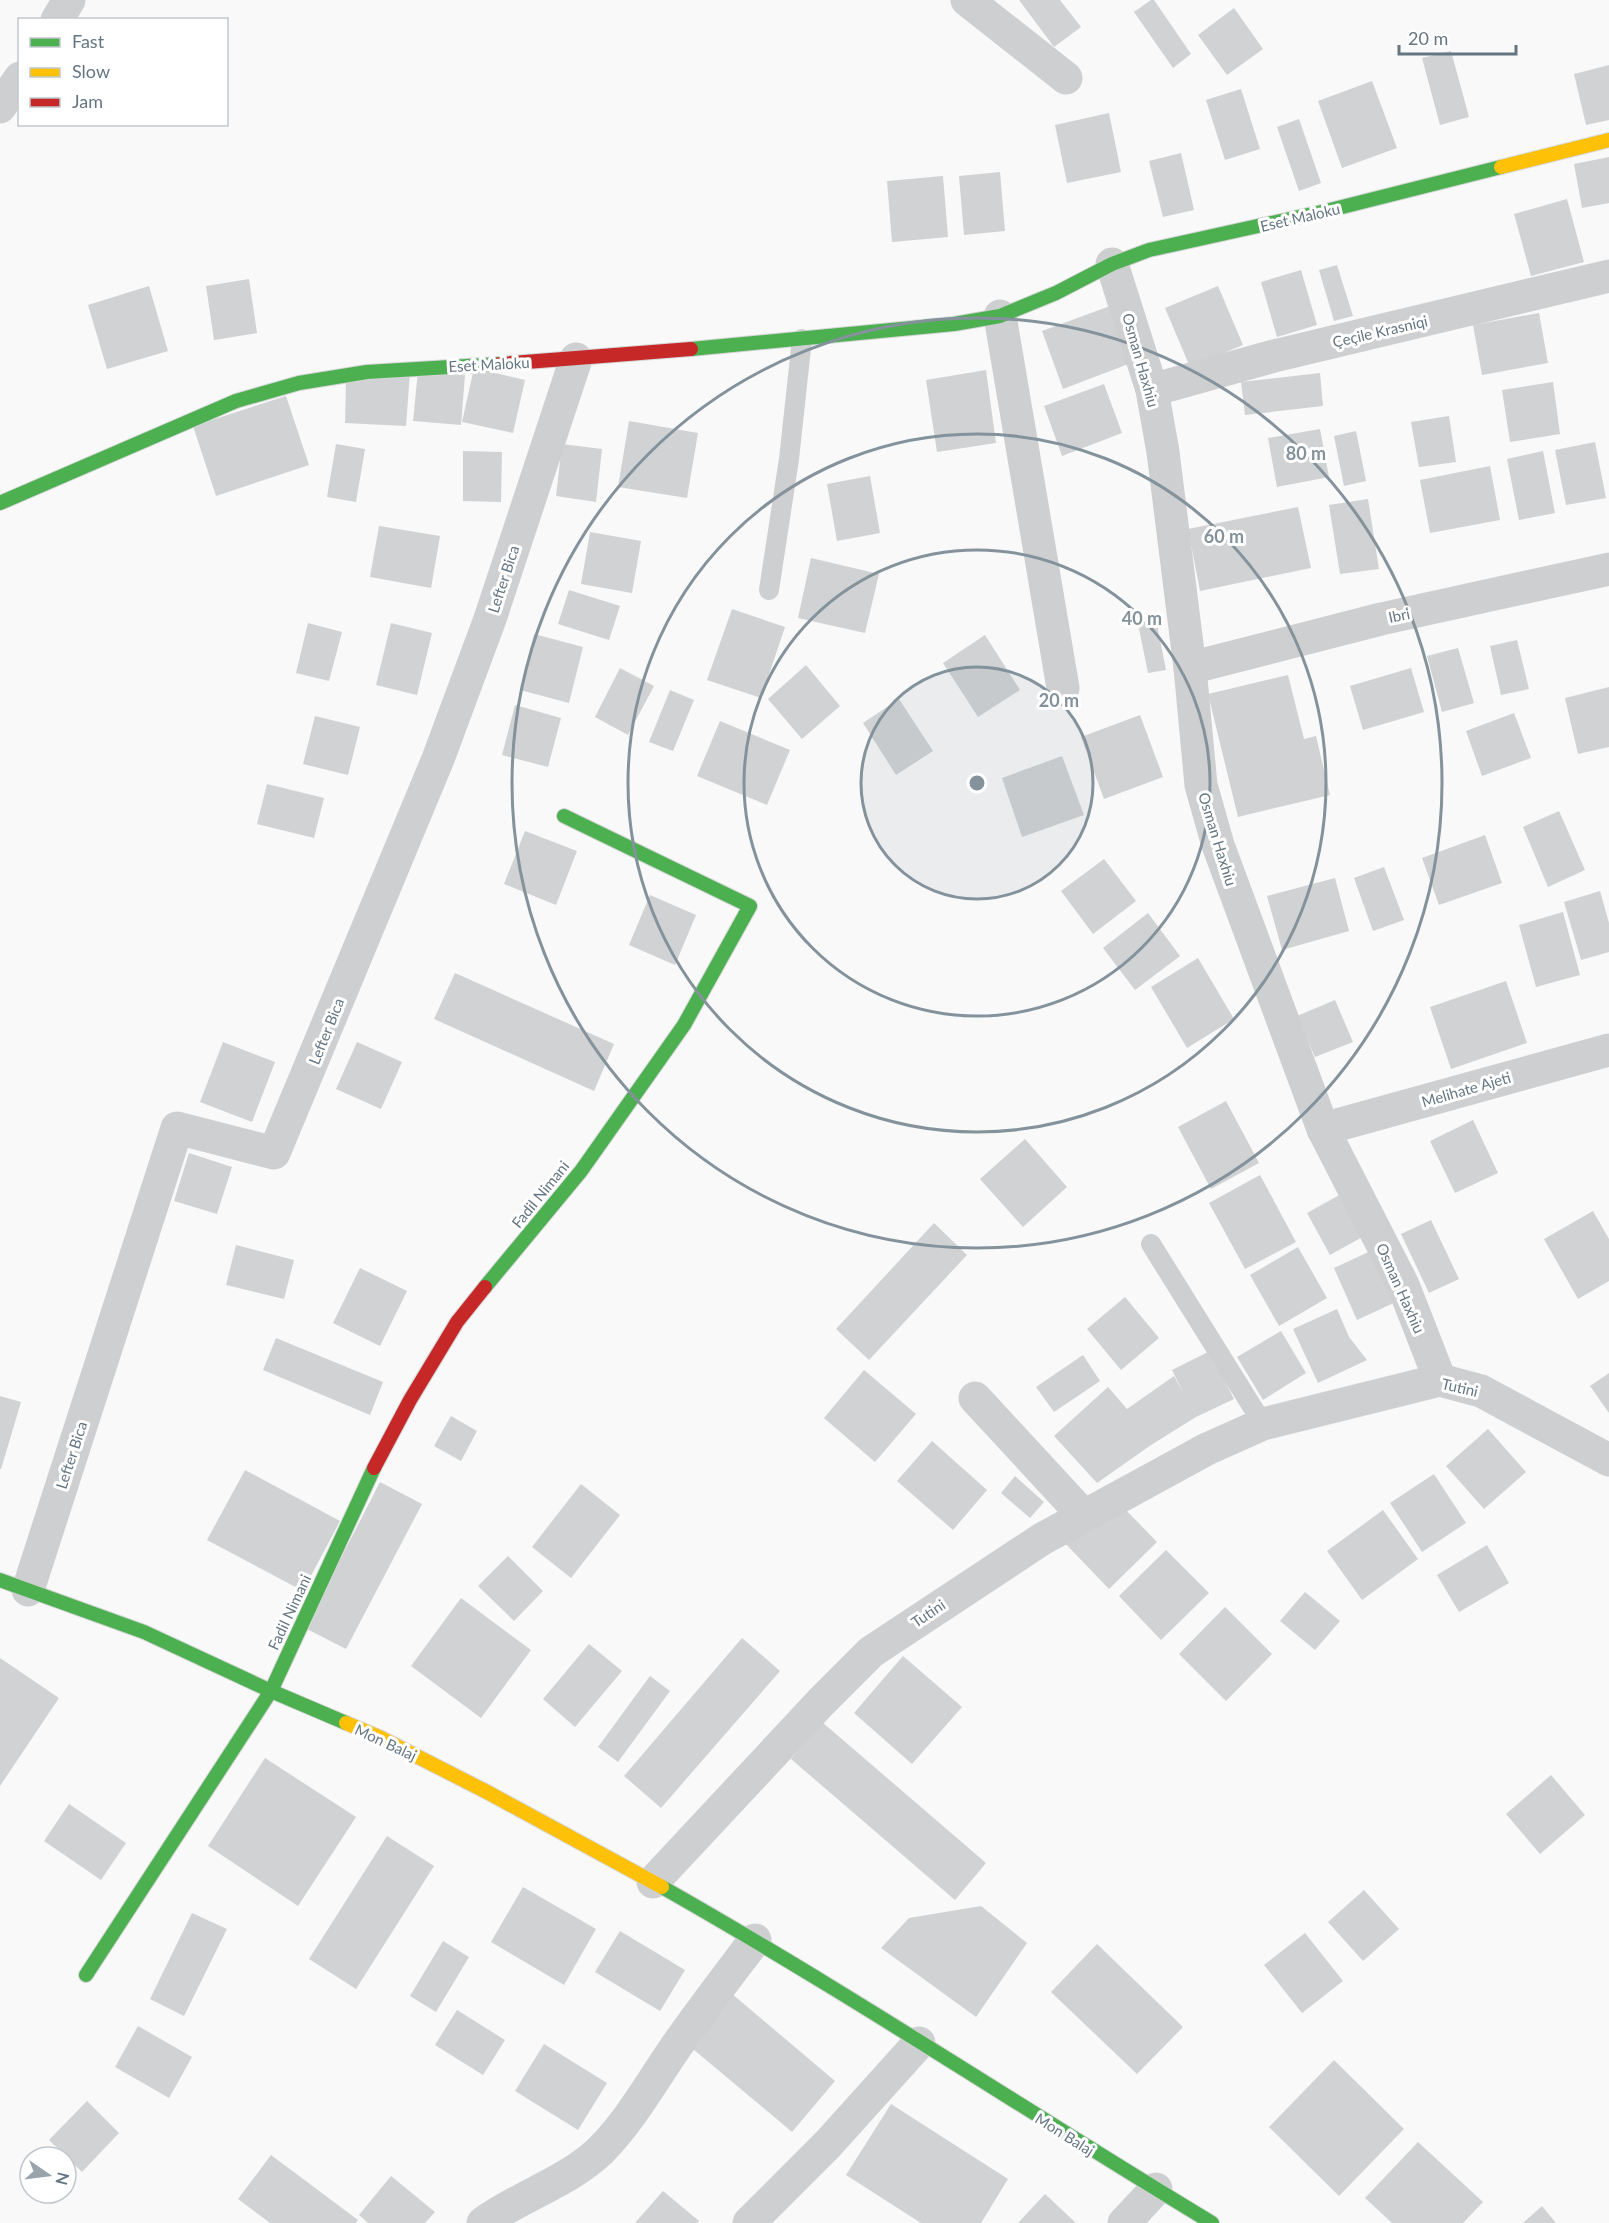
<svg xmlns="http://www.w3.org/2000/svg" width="1609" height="2223" font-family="Lato,sans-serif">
<rect width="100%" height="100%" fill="#f9f9f9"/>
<g fill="#d0d2d3">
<path d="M1019 0H1060L1081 27 1054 47Z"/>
<path d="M1151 0H1154L1191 54 1173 68 1134 12Z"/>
<path d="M1234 8 1263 49 1227 75 1198 35Z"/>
<path d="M1451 51 1469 117 1440 125 1422 58Z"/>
<path d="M1609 65V120L1586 125 1574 74Z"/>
<path d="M1372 81 1397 148 1342 168 1318 101Z"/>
<path d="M1241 89 1260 149 1225 160 1206 100Z"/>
<path d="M1109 113 1121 172 1067 183 1055 125Z"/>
<path d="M1299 119 1321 183 1299 191 1277 127Z"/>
<path d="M1181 153 1194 210 1163 217 1149 161Z"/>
<path d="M1609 157V203L1582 208 1574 164Z"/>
<path d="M1000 172 1005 231 964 235 959 176Z"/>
<path d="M943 176 948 237 892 242 887 181Z"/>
<path d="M1567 199 1584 262 1531 276 1514 214Z"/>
<path d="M1337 265 1353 316 1334 321 1319 270Z"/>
<path d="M1301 270 1317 325 1277 337 1261 282Z"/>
<path d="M249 279 257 333 214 340 206 286Z"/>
<path d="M149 286 168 351 107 369 88 305Z"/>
<path d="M1218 286 1243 345 1190 367 1165 308Z"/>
<path d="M1110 306 1131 363 1063 389 1042 331Z"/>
<path d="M1539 313 1548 363 1482 375 1473 325Z"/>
<path d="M474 368 525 380 513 433 462 422Z"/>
<path d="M986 370 996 443 937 452 926 380Z"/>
<path d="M418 371 465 375 461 425 413 421Z"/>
<path d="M410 372 406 426 345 423 346 381Z"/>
<path d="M1320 373 1323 406 1245 415 1241 382Z"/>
<path d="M1553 382 1560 434 1510 442 1502 390Z"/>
<path d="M1104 384 1122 433 1062 456 1044 406Z"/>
<path d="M286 396 309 465 216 496 193 426Z"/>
<path d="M1449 416 1456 462 1419 467 1411 422Z"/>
<path d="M629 421 698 433 687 498 618 487Z"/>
<path d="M1320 429 1329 477 1277 487 1268 438Z"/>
<path d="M1356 431 1366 481 1344 486 1334 436Z"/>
<path d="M1595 442 1606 498 1566 505 1555 450Z"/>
<path d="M336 444 365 449 356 502 327 497Z"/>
<path d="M562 444 602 449 596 502 556 496Z"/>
<path d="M463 451 502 452 501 502 463 501Z"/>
<path d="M1543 451 1555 513 1519 520 1507 459Z"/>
<path d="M1490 466 1500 520 1430 533 1420 480Z"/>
<path d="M870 476 880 533 837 541 827 484Z"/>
<path d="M1368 499 1379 569 1340 574 1329 505Z"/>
<path d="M1298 507 1311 568 1200 591 1188 529Z"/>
<path d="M379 526 440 536 431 588 370 577Z"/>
<path d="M590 532 641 541 632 593 581 584Z"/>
<path d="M811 558 879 574 865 633 798 618Z"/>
<path d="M569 590 620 606 609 640 558 624Z"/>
<path d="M732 609 785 627 761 698 707 680Z"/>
<path d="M1155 615 1166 670 1148 673 1137 619Z"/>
<path d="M308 623 342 632 329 681 296 673Z"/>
<path d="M391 623 432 633 417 695 376 685Z"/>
<path d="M534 634 583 647 569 703 520 690Z"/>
<path d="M985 635 1020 690 978 717 943 663Z"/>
<path d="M1517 640 1529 689 1501 695 1490 646Z"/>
<path d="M1458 648 1474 703 1442 712 1427 656Z"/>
<path d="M806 665 840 706 802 739 768 699Z"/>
<path d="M620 668 654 686 628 735 595 717Z"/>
<path d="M1411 668 1424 712 1363 730 1350 686Z"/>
<path d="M1288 675 1304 739 1316 736 1330 795 1238 817 1208 694Z"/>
<path d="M1609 687V747L1578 754 1565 698Z"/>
<path d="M670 690 694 700 673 751 649 742Z"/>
<path d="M899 699 933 751 896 775 863 723Z"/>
<path d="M515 705 561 718 548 767 502 755Z"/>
<path d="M1514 713 1531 758 1482 776 1466 731Z"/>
<path d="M1140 715 1163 777 1104 799 1081 737Z"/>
<path d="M315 716 360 727 348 775 303 764Z"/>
<path d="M720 721 790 750 767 805 697 776Z"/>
<path d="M1062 756 1084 815 1022 837 1002 778Z"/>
<path d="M267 784 324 798 314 838 257 824Z"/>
<path d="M1559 811 1585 870 1548 887 1523 827Z"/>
<path d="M525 831 577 851 556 905 504 884Z"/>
<path d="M1485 835 1502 883 1439 905 1422 858Z"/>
<path d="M1104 859 1136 901 1093 934 1061 891Z"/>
<path d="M1384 867 1404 920 1373 931 1354 878Z"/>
<path d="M1335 878 1349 931 1282 950 1267 896Z"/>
<path d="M1600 891 1609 923V952L1581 960 1564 902Z"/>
<path d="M650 895 696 915 675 965 629 945Z"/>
<path d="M1563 912 1580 975 1536 987 1519 925Z"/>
<path d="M1148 913 1180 956 1135 990 1103 948Z"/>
<path d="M1198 958 1234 1019 1187 1048 1151 987Z"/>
<path d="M455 973 614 1044 594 1091 434 1019Z"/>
<path d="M1506 981 1527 1043 1451 1069 1430 1007Z"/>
<path d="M1335 1000 1353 1042 1315 1057 1297 1016Z"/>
<path d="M223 1042 275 1062 252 1122 200 1102Z"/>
<path d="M357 1042 402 1062 381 1109 336 1089Z"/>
<path d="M1226 1101 1259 1163 1211 1189 1178 1127Z"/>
<path d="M1473 1120 1498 1173 1455 1193 1430 1141Z"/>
<path d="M1025 1139 1067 1187 1023 1227 980 1179Z"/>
<path d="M189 1153 232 1167 217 1214 174 1201Z"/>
<path d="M1260 1175 1296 1242 1245 1269 1209 1203Z"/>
<path d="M1343 1193 1366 1235 1330 1255 1307 1213Z"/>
<path d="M1593 1211 1609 1239V1281L1578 1299 1544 1239Z"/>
<path d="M1431 1220 1459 1279 1429 1293 1401 1234Z"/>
<path d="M934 1223 967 1255 869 1360 836 1329Z"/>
<path d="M236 1245 294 1260 284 1299 226 1285Z"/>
<path d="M1298 1247 1327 1298 1279 1326 1250 1275Z"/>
<path d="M1375 1249 1398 1301 1357 1320 1334 1268Z"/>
<path d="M360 1268 407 1291 380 1346 333 1323Z"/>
<path d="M1125 1297 1159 1338 1121 1370 1087 1329Z"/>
<path d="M1337 1309 1349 1337 1367 1360 1318 1383 1293 1329Z"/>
<path d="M1281 1331 1306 1373 1263 1400 1237 1357Z"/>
<path d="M276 1338 383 1382 370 1415 263 1370Z"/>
<path d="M1210 1351 1234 1399 1196 1417 1151 1445 1097 1483 1054 1436 1108 1387 1127 1409 1174 1376 1184 1394 1172 1370Z"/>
<path d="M1083 1355 1100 1381 1054 1412 1036 1387Z"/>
<path d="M864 1370 916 1414 875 1462 824 1418Z"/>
<path d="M1609 1373V1413L1590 1386Z"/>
<path d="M0 1396 21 1402 1 1469H0Z"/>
<path d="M451 1416 477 1431 461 1461 434 1446Z"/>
<path d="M1488 1429 1526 1472 1484 1509 1446 1466Z"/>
<path d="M932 1441 987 1490 953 1530 897 1481Z"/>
<path d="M245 1470 340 1521 303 1591 207 1540Z"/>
<path d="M1434 1474 1466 1523 1422 1552 1390 1503Z"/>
<path d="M1015 1476 1044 1502 1030 1518 1001 1493Z"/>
<path d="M380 1482 422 1504 346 1649 305 1628Z"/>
<path d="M581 1484 620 1515 571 1578 532 1547Z"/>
<path d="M1121 1505 1157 1542 1109 1589 1061 1539Z"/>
<path d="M1383 1510 1418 1559 1362 1600 1327 1551Z"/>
<path d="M1487 1545 1509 1583 1459 1612 1437 1575Z"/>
<path d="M1166 1550 1209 1593 1161 1640 1119 1596Z"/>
<path d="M508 1556 543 1591 514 1621 478 1586Z"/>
<path d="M1305 1592 1340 1621 1315 1650 1280 1621Z"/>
<path d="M461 1598 531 1650 481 1718 411 1666Z"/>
<path d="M1225 1607 1272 1654 1226 1701 1179 1654Z"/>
<path d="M742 1638 780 1671 661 1808 624 1776Z"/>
<path d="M589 1644 622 1671 575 1727 543 1699Z"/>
<path d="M903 1656 962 1707 912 1764 854 1713Z"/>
<path d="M0 1658 59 1698 0 1786Z"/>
<path d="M650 1676 670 1691 618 1762 598 1747Z"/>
<path d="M822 1722 986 1863 955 1900 791 1759Z"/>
<path d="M265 1758 356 1817 298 1906 208 1846Z"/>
<path d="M1551 1775 1585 1815 1540 1854 1506 1814Z"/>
<path d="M69 1804 126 1843 101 1880 44 1841Z"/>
<path d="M387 1836 434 1866 356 1989 309 1959Z"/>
<path d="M523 1887 596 1929 564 1985 491 1942Z"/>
<path d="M1364 1890 1399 1929 1363 1961 1328 1922Z"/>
<path d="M981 1906 1027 1943 976 2017 881 1948 909 1918Z"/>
<path d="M192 1913 227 1929 184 2016 150 1999Z"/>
<path d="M620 1931 685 1970 660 2011 595 1972Z"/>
<path d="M1305 1933 1343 1981 1302 2013 1264 1965Z"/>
<path d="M443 1941 469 1957 436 2012 410 1996Z"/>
<path d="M1097 1944 1183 2027 1137 2074 1051 1992Z"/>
<path d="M731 1993 835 2081 792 2132 687 2044Z"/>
<path d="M457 2010 505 2040 483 2075 435 2045Z"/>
<path d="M138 2026 192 2057 169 2098 115 2067Z"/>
<path d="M544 2044 607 2083 578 2130 515 2091Z"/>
<path d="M1334 2060 1404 2129 1339 2196 1269 2127Z"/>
<path d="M87 2101 119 2133 82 2172 49 2140Z"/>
<path d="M891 2104 1008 2179 981 2223H921L846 2175Z"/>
<path d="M1418 2142 1483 2202 1463 2223H1392L1365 2198Z"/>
<path d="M271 2155 358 2220 356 2223H270L238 2199Z"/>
<path d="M391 2176 435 2212 425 2223H368L359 2215Z"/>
<path d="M663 2191 699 2221 697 2223H635Z"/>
<path d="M1045 2194 1076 2223H1018Z"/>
<path d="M1542 2206 1556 2223H1523Z"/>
</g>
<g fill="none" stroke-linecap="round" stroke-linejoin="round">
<g stroke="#d5d6d7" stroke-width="16">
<g id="fast">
<path d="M691 349 954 324 1000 316 1056 293 1112 264 1149 250 1326 211 1501 167"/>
<path d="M0 503 236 401 299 383 367 372 500 364"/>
<path d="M485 1287 581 1171 684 1025 750 906 564 816"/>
<path d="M0 1580 144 1632 271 1691 346 1723"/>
<path d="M662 1887C849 1993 1028 2112 1212 2223"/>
<path d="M86 1975 271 1691 374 1468"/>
</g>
</g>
<g stroke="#d5d6d7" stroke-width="16">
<g id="slow">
<path d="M1501 167 1609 140"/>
<path d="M346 1723 379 1737 487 1792 662 1887"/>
</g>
</g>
<g stroke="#d5d6d7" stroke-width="16">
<g id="jam">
<path d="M500 364 691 349"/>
<path d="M374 1468 410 1400 457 1322 485 1287"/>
</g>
</g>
<g stroke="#cecfd0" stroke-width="20">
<path d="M769 590 789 459 802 339"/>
<path d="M1151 1244 1263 1424"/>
</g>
<g stroke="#cecfd0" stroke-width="33">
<path d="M967 0 1066 78"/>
<path d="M57 20 69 0"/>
<path d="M0 107 20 78"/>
<path d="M1112 264 1152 390 1163 452 1190 668 1201 785 1218 845 1323 1129 1403 1285 1440 1380"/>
<path d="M1000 316 1063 688"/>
<path d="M1152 390 1274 356 1609 276"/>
<path d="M1190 668 1381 619 1609 569"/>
<path d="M1323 1129 1609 1050"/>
<path d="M975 1398 1084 1516"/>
<path d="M28 1590 177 1128 274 1153 438 759 490 619 576 359"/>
<path d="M653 1882 821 1702 871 1652 1042 1539 1207 1449 1263 1424 1440 1380 1481 1391 1609 1460"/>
<path d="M483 2223C520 2196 566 2183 600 2151 629 2122 650 2085 673 2051 699 2013 727 1977 755 1940"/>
<path d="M749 2223 828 2144 919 2043"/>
<path d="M1124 2223 1156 2189"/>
</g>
<use href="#fast" stroke="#4caf50" stroke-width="14"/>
<use href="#slow" stroke="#ffc107" stroke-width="14"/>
<use href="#jam" stroke="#c62828" stroke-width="14"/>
</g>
<circle cx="977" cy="783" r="116" fill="#84929c" fill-opacity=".12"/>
<g fill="none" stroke="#84929c" stroke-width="3">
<circle cx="977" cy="783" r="116"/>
<circle cx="977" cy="783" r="233"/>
<circle cx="977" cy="783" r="349"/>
<circle cx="977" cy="783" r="465"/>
</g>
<g text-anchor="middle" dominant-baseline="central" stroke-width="6" stroke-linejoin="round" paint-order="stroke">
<g font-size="15" fill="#657683" stroke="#fff">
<text transform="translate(1300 217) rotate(-13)">Eset Maloku</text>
<text transform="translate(1380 331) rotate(-13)">Çeçile Krasniqi</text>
<text transform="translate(1141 360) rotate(74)">Osman Haxhiu</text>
<text transform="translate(489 364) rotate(-3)">Eset Maloku</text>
<text transform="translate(503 579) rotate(-72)">Lefter Bica</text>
<text transform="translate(1399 615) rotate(-12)">Ibri</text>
<text transform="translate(1218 839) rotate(73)">Osman Haxhiu</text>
<text transform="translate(326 1031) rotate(-68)">Lefter Bica</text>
<text transform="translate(1466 1089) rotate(-16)">Melihate Ajeti</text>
<text transform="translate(540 1194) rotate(-51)">Fadil Nimani</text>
<text transform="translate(1401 1288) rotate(66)">Osman Haxhiu</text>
<text transform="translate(1460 1387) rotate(13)">Tutini</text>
<text transform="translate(71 1455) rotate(-72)">Lefter Bica</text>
<text transform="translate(289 1612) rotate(-65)">Fadil Nimani</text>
<text transform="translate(928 1613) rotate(-34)">Tutini</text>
<text transform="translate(386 1742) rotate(25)">Mon Balaj</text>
<text transform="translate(1065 2134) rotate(32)">Mon Balaj</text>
</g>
</g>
<circle cx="977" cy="783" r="9" fill="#84929c" stroke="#fff" stroke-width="3"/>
<g font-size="18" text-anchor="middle" font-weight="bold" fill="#84929c" stroke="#fff" stroke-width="6" stroke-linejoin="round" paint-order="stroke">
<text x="1306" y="460">80 m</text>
<text x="1224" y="543">60 m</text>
<text x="1142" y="625">40 m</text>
<text x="1059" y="707">20 m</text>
</g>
<rect x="18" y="18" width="210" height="108" fill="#ffffff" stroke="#c1c8cd" stroke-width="1.5"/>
<rect x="30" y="38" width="30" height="9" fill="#4caf50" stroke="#c1c8cd" stroke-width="1.5"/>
<text x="72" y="48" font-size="18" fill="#657683">Fast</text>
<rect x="30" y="68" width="30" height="9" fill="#ffc107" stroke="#c1c8cd" stroke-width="1.5"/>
<text x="72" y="78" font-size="18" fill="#657683">Slow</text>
<rect x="30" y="98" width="30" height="9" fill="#c62828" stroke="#c1c8cd" stroke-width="1.5"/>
<text x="72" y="108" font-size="18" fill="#657683">Jam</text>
<g transform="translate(48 2175) rotate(104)"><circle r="28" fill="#ffffff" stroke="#c1c8cd" stroke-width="1.5"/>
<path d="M0-4.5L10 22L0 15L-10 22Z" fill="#99a4ac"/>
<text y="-9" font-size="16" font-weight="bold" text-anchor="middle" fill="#657683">N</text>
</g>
<path d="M1399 45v9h117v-9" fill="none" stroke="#657683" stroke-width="3"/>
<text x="1408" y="45" font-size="18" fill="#657683" stroke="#ffffff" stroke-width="4.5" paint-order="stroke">20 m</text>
</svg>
